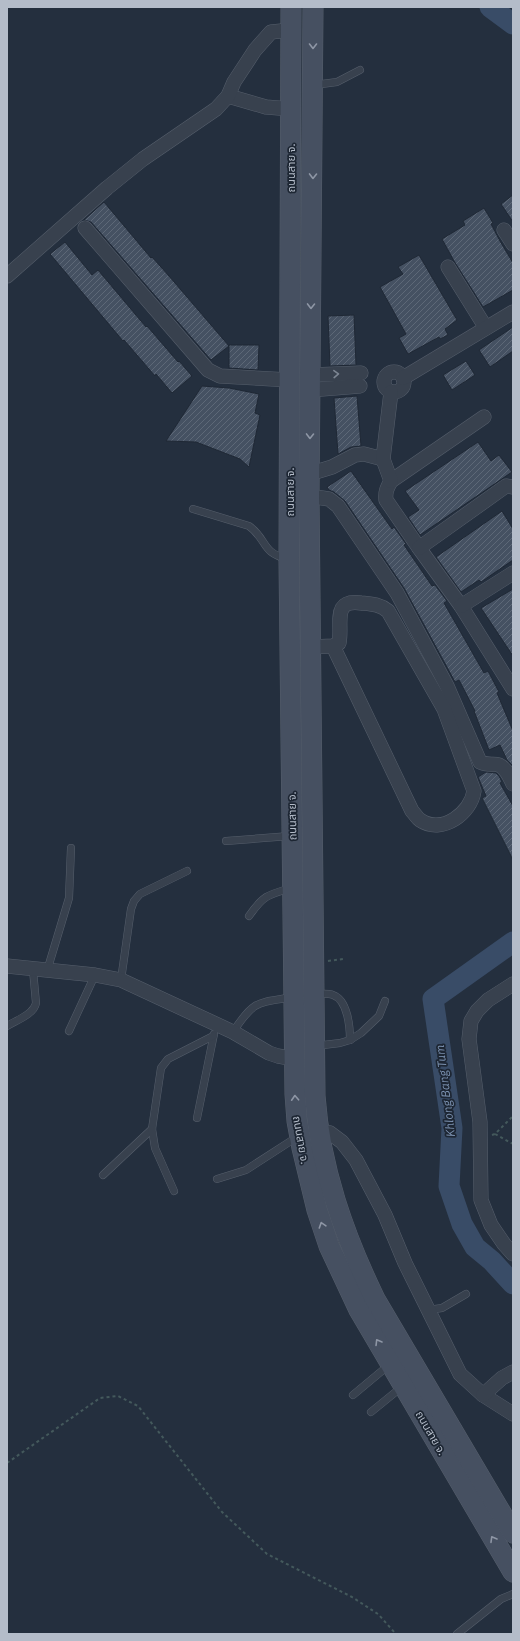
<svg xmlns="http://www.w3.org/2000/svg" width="520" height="1641" font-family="'IBM Plex Sans','Noto Sans Thai',sans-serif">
<defs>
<pattern id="building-hatch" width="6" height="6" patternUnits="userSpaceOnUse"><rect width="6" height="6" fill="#455162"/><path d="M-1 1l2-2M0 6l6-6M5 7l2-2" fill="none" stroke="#5d6877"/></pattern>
</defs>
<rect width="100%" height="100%" fill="#242f3e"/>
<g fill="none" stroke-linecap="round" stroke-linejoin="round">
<g stroke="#394c67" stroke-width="21">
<path d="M490 7 513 24"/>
<path d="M513 942 433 999 452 1128 449 1186 462 1224 475 1247 492 1261 513 1284"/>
</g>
</g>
<g fill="url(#building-hatch)" stroke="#1f2835">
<path d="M513 195V222L501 204Z"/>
<path d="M104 202 151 258 152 257 169 276 229 346 211 360 91 222 84 220Z"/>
<path d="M484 208 493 223 491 224 500 241 513 263V290L483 307 454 261 442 239 465 225 463 221Z"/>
<path d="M65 242 92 275 98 270 146 327 147 326 178 362 179 361 192 376 172 393 156 374 155 376 124 340 123 341 50 254Z"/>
<path d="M419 255 457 320 445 329 448 335 440 339 439 337 408 354 399 338 406 334 380 287 403 274 398 267Z"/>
<path d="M354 315 356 365 330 366 328 316Z"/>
<path d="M513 327V351L490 367 479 350Z"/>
<path d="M229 345H259L258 370 229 368Z"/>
<path d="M466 361 475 375 452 390 443 375Z"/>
<path d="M202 386 229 388 259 394 255 413 260 415 249 467 240 459 196 442 166 441Z"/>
<path d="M357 396 361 446 351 447 338 454 334 398Z"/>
<path d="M478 442 491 461 499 455 512 472 420 535 408 517 419 510 405 491Z"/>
<path d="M351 471 392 529 394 527 406 544 404 545 432 586 435 585 447 601 444 603 484 673 488 671 499 692 497 693 513 731V766L507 760 500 745 489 750 474 711H475L459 680 455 682 404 588 345 501 334 492 329 490 327 487Z"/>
<path d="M502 511 513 529V560L481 582 479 580 461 592 436 557Z"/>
<path d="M513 589V656L481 608Z"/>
<path d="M486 772 496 773 499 776 502 782 500 783 513 806V860L482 798 486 796 478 777Z"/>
</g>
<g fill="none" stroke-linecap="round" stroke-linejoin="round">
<g stroke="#565f6c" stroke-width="8">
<g id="service">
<path d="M314 85 337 82 360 70"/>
<path d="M193 509 249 526C268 540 261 553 288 559"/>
<path d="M226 841 290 836"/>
<path d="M249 916C263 896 267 895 291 888"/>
<path d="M47 971 69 898 71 848"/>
<path d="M121 980 131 909 134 901 140 894 187 871"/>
<path d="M314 994C320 994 328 993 333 995 348 1000 350 1028 350 1040"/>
<path d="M7 1026C17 1020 34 1014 36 1003L33 970"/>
<path d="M69 1031 95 975"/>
<path d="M233 1032C254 1000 257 1003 293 997"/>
<path d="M315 1046 340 1043 350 1040 361 1033 379 1016 385 1001"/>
<path d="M197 1118 214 1034"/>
<path d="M103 1175 152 1129"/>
<path d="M217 1179 246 1170 297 1137"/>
<path d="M174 1191 155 1148 152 1129 161 1068 168 1059 213 1036"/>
<path d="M428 1310 442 1308 466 1294"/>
<path d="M353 1395 389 1365"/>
<path d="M371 1412 403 1386"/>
<path d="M457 1634 501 1599 513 1594"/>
</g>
</g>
<g stroke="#565f6c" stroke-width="15">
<g id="minor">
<path d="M228 96 266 107 291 109"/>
<path d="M85 228 208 370 220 376 290 380"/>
<path d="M504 230 513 244"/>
<path d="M448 267 486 328"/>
<path d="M7 276 107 188 143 159 216 109 228 96 234 82 255 50 271 32 291 30"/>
<circle cx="394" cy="382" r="10"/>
<path d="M310 375 361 373"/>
<path d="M403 378 513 312"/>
<path d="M310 390 360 386"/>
<path d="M484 417 391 481C387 488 385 492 386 500L419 548 461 606 513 689"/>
<path d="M309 474 332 467 355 455 364 454 383 459"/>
<path d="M391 481 383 459 391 392"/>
<path d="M309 496 329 499 338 506 397 593 447 686 480 762C488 766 494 763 499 765 507 769 510 778 513 784"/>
<path d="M419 548 506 486 513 487"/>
<path d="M461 606 513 573"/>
<path d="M310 647 333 646 339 643C343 624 331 599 361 603 371 604 379 604 388 611L444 709 474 791C471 813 442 835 420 820 417 818 415 814 412 811L333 646"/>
<path d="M7 966 95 975 121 980 233 1032 269 1053 278 1056 295 1059"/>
<path d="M513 984 488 1000 477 1011 471 1021 469 1039 480 1122 481 1200 491 1225 504 1244 513 1254"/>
<path d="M319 1131 330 1133 342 1142 356 1160 385 1215 405 1263 460 1374 483 1395 513 1414"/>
<path d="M483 1395 502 1378 513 1372"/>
</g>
</g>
<g stroke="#565f6c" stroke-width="21">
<g id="secondary">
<path d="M291 7 289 560 295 1094 297 1121 302 1148 317 1210 329 1246 359 1310 513 1572"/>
<path d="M313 7 309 496 315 1096C320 1168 344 1235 375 1299L513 1533"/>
</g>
</g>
<g stroke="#44595c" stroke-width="2" stroke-dasharray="3 3" stroke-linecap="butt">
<path d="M328 961 343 959"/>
<path d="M495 1134 513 1144"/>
<path d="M492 1135 495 1134 513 1116"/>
<path d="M7 1463 100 1398 118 1396 138 1406 222 1512 267 1554 352 1597 378 1614 396 1634"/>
</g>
<use href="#service" stroke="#38414e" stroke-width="7"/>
<use href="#minor" stroke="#38414e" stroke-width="14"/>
<use href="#secondary" stroke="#465061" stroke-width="20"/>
</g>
<defs><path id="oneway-chevron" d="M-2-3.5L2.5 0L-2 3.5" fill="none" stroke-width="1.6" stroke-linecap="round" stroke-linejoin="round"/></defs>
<g stroke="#8e96a5">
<use href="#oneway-chevron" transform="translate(313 46) rotate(90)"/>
<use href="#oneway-chevron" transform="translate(313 176) rotate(91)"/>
<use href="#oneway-chevron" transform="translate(311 306) rotate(91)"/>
<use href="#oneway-chevron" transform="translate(310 436) rotate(91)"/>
<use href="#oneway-chevron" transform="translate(295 1098) rotate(-93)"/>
<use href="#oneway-chevron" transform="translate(322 1225) rotate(-108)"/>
<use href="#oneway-chevron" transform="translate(378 1342) rotate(-121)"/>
<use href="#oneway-chevron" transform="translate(493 1539) rotate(-120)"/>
</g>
<use stroke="#7c8592" href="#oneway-chevron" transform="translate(336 374) rotate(-2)"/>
<g text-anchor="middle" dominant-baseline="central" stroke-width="3.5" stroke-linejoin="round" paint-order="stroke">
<g font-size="11" fill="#b4bcc9" stroke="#1d2633">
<text transform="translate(291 168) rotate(-90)">ถนนสาย จ.</text>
<text transform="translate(290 492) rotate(-90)">ถนนสาย จ.</text>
<text transform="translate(292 816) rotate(-91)">ถนนสาย จ.</text>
<text transform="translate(301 1140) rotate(80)">ถนนสาย จ.</text>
<text transform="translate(431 1433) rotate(60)">ถนนสาย จ.</text>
</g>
<g font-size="12" font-style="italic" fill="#7c92b1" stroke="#1d2633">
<text transform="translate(445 1091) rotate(-97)">Khlong Bang Tum</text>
</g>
</g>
<rect width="520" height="1641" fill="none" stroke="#b4bcc9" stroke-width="16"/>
</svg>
